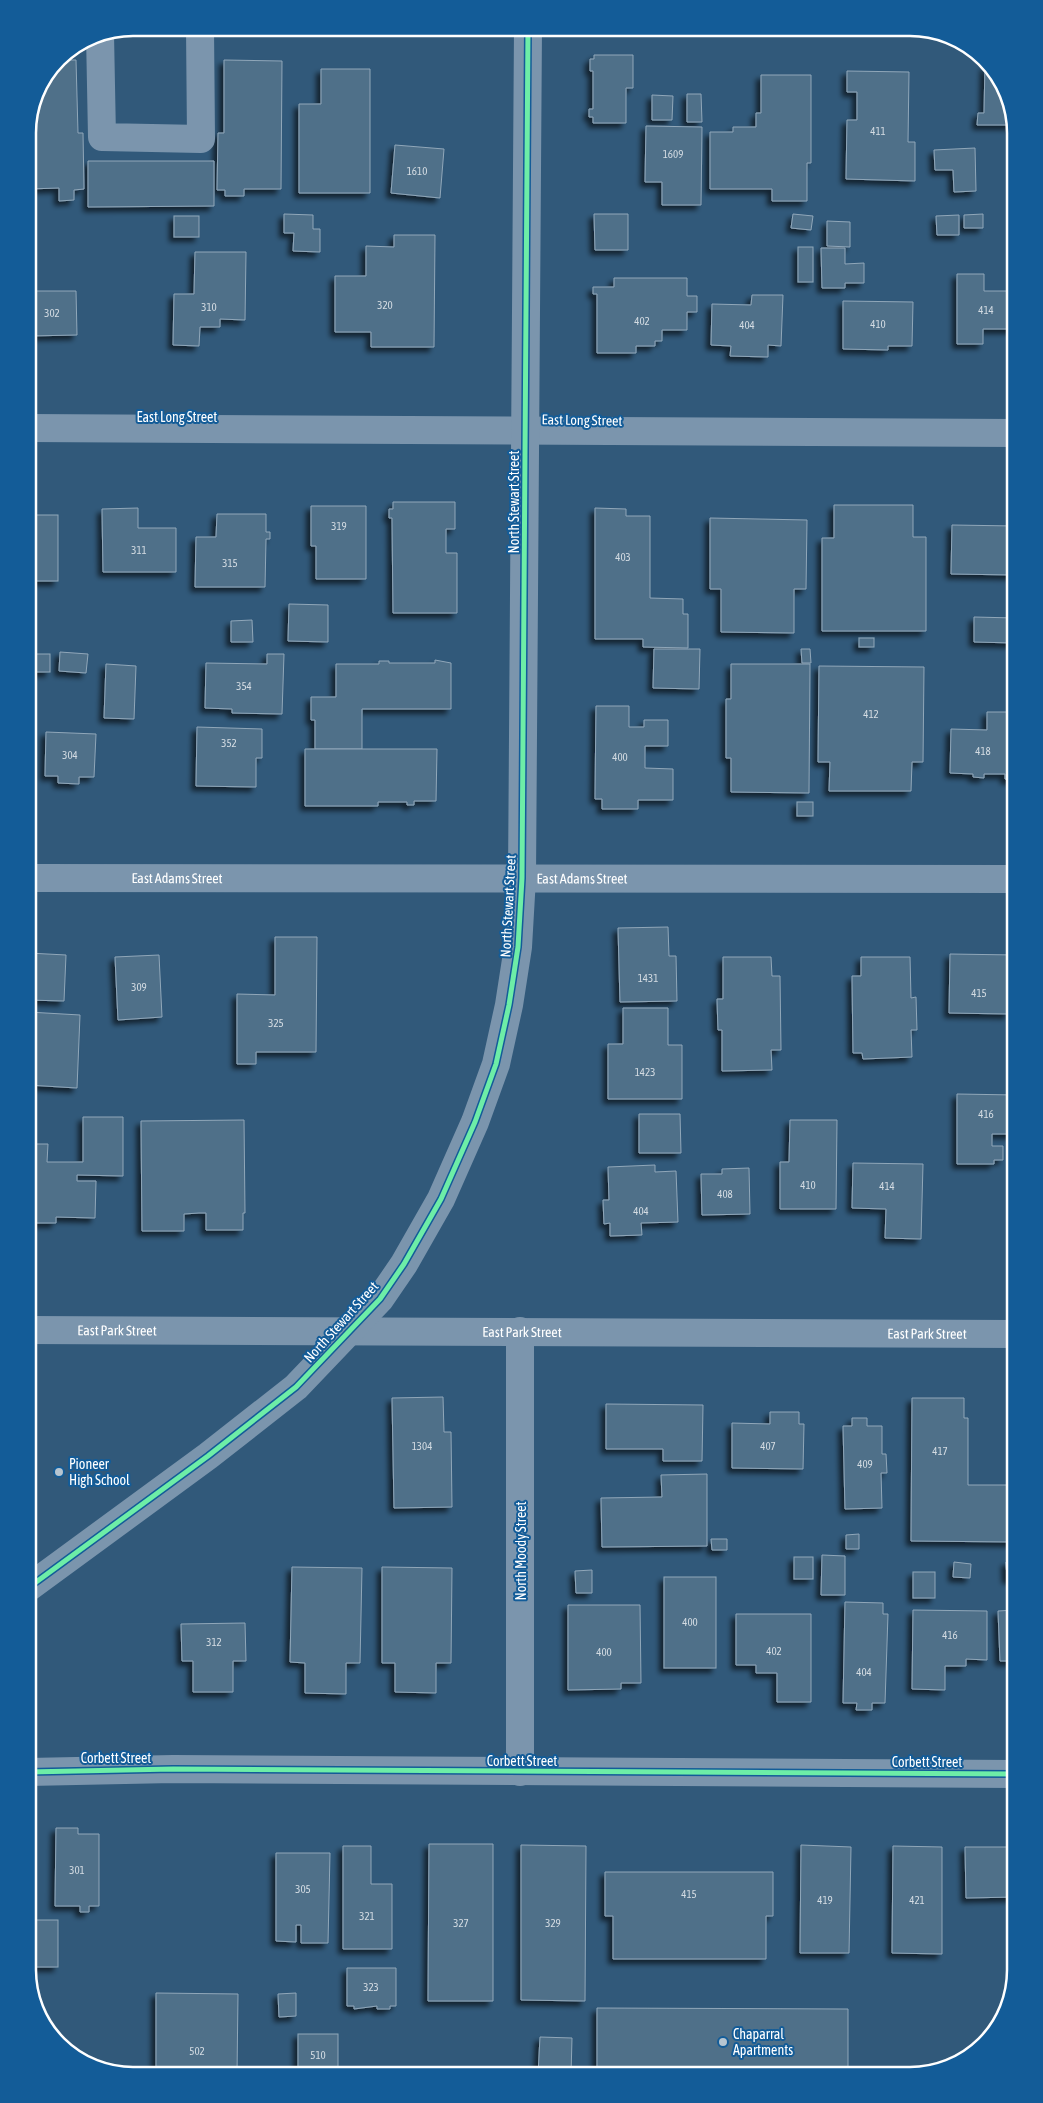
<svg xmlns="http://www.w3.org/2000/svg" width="1043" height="2103" font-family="'Asap Condensed',sans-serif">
<defs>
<filter id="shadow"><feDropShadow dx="-4.5" dy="4.5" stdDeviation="2.5" flood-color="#0009"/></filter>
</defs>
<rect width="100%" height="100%" fill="#31597a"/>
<g fill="#4f6f89" stroke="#90a7b9" filter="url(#shadow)">
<path d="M594 55H633V88H626V123H593V117H589V109H593V71H590V59H594Z"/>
<path d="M57 60H76L78 133H83L84 189 74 190V200L59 201V188L28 189V127L36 93Z"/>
<path d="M224 60 282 61 281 189H244V196H225V190H217L218 133H224Z"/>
<path d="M985 64 1008 93 1014 125H977L978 113H984Z"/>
<path d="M321 69H370V193H299V104H321Z"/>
<path d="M847 71 909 72 908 142H915V181L846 179 847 120H857V92H847Z"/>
<path d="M761 75H811V163H807V201H772V189H710V132H733V127H756V113H761Z"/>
<path d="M687 94H701L702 122H687Z"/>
<path d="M652 95 673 96 672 120H652Z"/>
<path d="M646 126 702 127 701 205H662V182H645Z"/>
<path d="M395 145 444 149 440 198 391 193Z"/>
<path d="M975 148 976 191 954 192 953 170H935L934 150Z"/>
<path d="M88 161H214V206L88 207Z"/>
<path d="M284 214 313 215V229H320V252L293 251 294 233H284Z"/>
<path d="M594 214H628V250H595Z"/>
<path d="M793 214 813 216 811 230 791 228Z"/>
<path d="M983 214V228H964V215Z"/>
<path d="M959 215V235H937L936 216Z"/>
<rect x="174" y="216" width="25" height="21"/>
<path d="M827 221 850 222V247L827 246Z"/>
<path d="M394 235H435L434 347H371V332H335V276H366V246L394 247Z"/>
<rect x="798" y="247" width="15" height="35"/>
<path d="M821 248H845V264L864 263V283H845V288H822Z"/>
<path d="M195 252H246L245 320 220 319V327H200L199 346 173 345 174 294H194Z"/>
<path d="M957 274H984V291H1015V329H983V344H957Z"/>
<path d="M614 278H687V296H697V312H687V330H662V341H655V346H636V353H597V294H593V287H614Z"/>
<path d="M28 291H76L77 335 28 336Z"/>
<path d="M752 295H783L781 346 768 345V357L730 356 731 346 711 345 712 304 751 305Z"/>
<path d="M843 301 913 302 912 346H888V350L843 349Z"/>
<path d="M393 502H455V529H446V553H457V613H393L392 518H389V509H393Z"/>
<path d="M834 505H913V537H926V631H822V538H834Z"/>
<path d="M311 506H366V579H316V546H311Z"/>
<path d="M138 508V528H176V572H103L102 509Z"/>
<path d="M595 508 626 509V516H650V598L683 599V614H688V648L643 647V639H595Z"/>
<path d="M217 514H266V532H270V539H266L265 587H195L196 537H216Z"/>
<rect x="28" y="515" width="30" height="66"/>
<path d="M710 518 807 520 806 589H794V633L721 632V589H710Z"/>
<path d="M952 525 1015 526V575L951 574Z"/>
<path d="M289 604 328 605V642L288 641Z"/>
<path d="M974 617 1015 618V643L974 642Z"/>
<path d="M252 620 253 642H231V621Z"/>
<rect x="859" y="638" width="15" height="9"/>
<path d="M654 649H700L699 689 653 688Z"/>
<path d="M801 649H810L811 663H802Z"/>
<path d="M60 652 88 654 86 673 59 671Z"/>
<rect x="31" y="654" width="19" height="18"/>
<path d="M267 654H284L282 714 232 713V709L205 708 206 663 267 664Z"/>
<path d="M435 660 451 663V709H362V749H315V720H311V697H336V664H379V661H389V663H435Z"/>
<path d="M106 664 136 666 134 719 104 718Z"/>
<path d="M731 664H810L809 793 731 792V758H726V699H731Z"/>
<path d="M819 666 924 667 923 762H912L911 791H829L830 762H818Z"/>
<path d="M596 706H629V727H644V720H668V746H645V768L673 769V800H638V809H602V799H595Z"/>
<path d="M987 712H1015V780L1005 779V774H984V778L973 777V774L950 773 951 729 987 730Z"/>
<path d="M197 727 262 729V758H256V787L196 786Z"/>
<path d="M46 732 96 734 94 777H79V784L58 783V776H45Z"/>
<path d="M305 749H437L436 801H414V805H407V802H378V806H305Z"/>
<rect x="797" y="802" width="16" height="14"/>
<path d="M668 927 669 956H676L677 1001 620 1002 618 928Z"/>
<path d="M275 937H317L316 1052H256V1064H237V994L275 995Z"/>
<path d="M28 953 66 955 64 1001 28 1000Z"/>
<path d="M950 954 1015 955V973H1010L1009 1014 949 1013Z"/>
<path d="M159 955 162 1017 118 1020 115 957Z"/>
<path d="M723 957H771L772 976H780L781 1050H771L772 1070 722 1071V1030H718L717 999H723Z"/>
<path d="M861 957H910L911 998 916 997 917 1030H911L912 1057 863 1059 862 1053H853L852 976H861Z"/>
<path d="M623 1008H668V1045H682V1099H608V1044H623Z"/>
<path d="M28 1012 80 1015 77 1088 28 1085Z"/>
<path d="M957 1094 1015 1095V1134H992V1146H1003V1160H994V1164H957Z"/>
<path d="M639 1114H680L681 1153H639Z"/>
<path d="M83 1117H123V1176L77 1175V1181H96L95 1218 56 1217V1223H28V1144H48L47 1162H83Z"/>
<path d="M244 1120 245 1213H243V1230H206V1213H199L184 1214V1231H142L141 1121Z"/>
<path d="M790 1120H837L836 1209H780V1162H789Z"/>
<path d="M853 1163 923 1164 921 1239 885 1238 886 1209 852 1208Z"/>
<path d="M655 1165V1172L676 1171 678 1222 641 1223 642 1235 610 1236V1223L604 1224 603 1200H609L608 1167Z"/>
<path d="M749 1168 750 1214 702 1215 701 1174H722V1169Z"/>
<path d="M443 1397 444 1432H451L452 1507 394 1508 392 1398Z"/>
<path d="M912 1398H964V1418H968V1485H1015V1542L911 1541Z"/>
<path d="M606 1404 703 1405 702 1461H663V1449H606Z"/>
<path d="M770 1412H799V1424H804L803 1469 732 1468V1423L770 1424Z"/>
<path d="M852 1418H867V1426H882V1454H886L887 1473H881L882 1508 845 1509 843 1426H852Z"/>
<path d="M707 1474V1546L602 1547 601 1498 662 1497 661 1475Z"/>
<path d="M859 1534V1549H846V1535Z"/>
<path d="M711 1539H727V1550H712Z"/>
<path d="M822 1555 845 1556V1595H821Z"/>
<rect x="794" y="1557" width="19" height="22"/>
<path d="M1015 1561V1579H1007L1006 1562Z"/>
<path d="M954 1562 971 1564 970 1578 953 1577Z"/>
<path d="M292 1567 362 1568 360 1663H346V1694L305 1693V1663L290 1662Z"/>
<path d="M382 1567 452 1568 451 1663H436V1693L395 1692V1663H382Z"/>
<path d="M592 1570V1593H576L575 1571Z"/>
<rect x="913" y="1572" width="22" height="26"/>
<rect x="664" y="1577" width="52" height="91"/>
<path d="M845 1602 883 1603V1614H888L885 1703H872V1710H856L857 1703H843Z"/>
<path d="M568 1605H640L641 1683H621V1689L568 1690Z"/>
<path d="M913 1610 987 1611V1660L966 1659V1666H945V1690L912 1689Z"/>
<path d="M1015 1610V1661H1000L998 1611Z"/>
<path d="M736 1614H811V1702H777V1673H756V1665H736Z"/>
<path d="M245 1623 246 1661H233V1692H193V1661H182L181 1624Z"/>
<path d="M56 1828H78V1834H99V1906H89V1912H80V1906H55Z"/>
<path d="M429 1844H493V2001H428Z"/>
<path d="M521 1845 586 1846 585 2001 521 2000Z"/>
<path d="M801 1845 851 1847 849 1953H800Z"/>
<path d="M343 1846H371V1884H392V1949H343Z"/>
<path d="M893 1846 942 1847V1954L892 1953Z"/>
<path d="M965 1847H1015V1897L966 1898Z"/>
<path d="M276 1853H330L328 1943H301V1925H296V1942L276 1941Z"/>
<path d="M605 1872H773V1916H766V1959H613V1916H605Z"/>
<rect x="33" y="1920" width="25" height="47"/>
<path d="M347 1968H396V2006H390V2009H377V2006L354 2009V2006H347Z"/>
<path d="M156 1993 238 1994 237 2075H156Z"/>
<path d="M296 1993V2016L279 2017 278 1994Z"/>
<path d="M597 2008 848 2009V2075H597Z"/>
<rect x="298" y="2034" width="40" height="41"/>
<path d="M540 2037 572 2038 571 2075H538Z"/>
</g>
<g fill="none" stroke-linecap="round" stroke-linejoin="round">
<g stroke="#7b95ad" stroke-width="28">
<path d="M100 34 102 137 201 139 200 28"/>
<path d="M28 428 1015 433"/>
<path id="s1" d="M28 878 1015 879"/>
<path id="s2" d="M28 1330 1015 1334"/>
<path d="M520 1331V1772"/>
<path d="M28 1588 208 1456 296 1387 380 1299 404 1264 441 1199 475 1122 496 1064 509 1005 518 947 522 878 528 28"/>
<path d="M28 1772 173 1769 1015 1774"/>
</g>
<g stroke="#135c98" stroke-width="8">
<g id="cycleway">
<path d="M28 1588 208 1456 296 1387 380 1299 404 1264 441 1199 475 1122 496 1064 509 1005 518 947 522 878 528 28"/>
<path d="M28 1772 173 1769 1015 1774"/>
</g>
</g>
<use href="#cycleway" stroke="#6deda7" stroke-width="5"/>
</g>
<g fill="#b7c5d0" stroke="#135c98" stroke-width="2">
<circle cx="59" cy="1472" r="5"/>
<circle cx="723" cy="2042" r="5"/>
</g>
<g text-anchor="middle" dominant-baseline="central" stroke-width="4" stroke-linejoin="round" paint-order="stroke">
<g font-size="11" fill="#d3dbe2">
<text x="878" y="131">411</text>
<text x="673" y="154">1609</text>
<text x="417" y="171">1610</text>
<text x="385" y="305">320</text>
<text x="209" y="307">310</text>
<text x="986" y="310">414</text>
<text x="52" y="313">302</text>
<text x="642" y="321">402</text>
<text x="878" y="324">410</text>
<text x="747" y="325">404</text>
<text x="339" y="526">319</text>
<text x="139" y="550">311</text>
<text x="623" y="557">403</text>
<text x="230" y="563">315</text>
<text x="244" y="686">354</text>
<text x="871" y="714">412</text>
<text x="229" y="743">352</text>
<text x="983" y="751">418</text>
<text x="70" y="755">304</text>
<text x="620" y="757">400</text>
<text x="648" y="978">1431</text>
<text x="139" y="987">309</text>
<text x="979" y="993">415</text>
<text x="276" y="1023">325</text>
<text x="645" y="1072">1423</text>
<text x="986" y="1114">416</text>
<text x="808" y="1185">410</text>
<text x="887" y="1186">414</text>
<text x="725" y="1194">408</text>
<text x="641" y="1211">404</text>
<text x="422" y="1446">1304</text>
<text x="768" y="1446">407</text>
<text x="940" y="1451">417</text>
<text x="865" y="1464">409</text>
<text x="690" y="1622">400</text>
<text x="950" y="1635">416</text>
<text x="214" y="1642">312</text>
<text x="774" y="1651">402</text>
<text x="604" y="1652">400</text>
<text x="864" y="1672">404</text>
<text x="77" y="1870">301</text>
<text x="303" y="1889">305</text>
<text x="689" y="1894">415</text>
<text x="825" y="1900">419</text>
<text x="917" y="1900">421</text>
<text x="367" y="1916">321</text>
<text x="461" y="1923">327</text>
<text x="553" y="1923">329</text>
<text x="371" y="1987">323</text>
<text x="197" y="2051">502</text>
<text x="318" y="2055">510</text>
</g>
<g font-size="14" fill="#fff" stroke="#135c98">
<text x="177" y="417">East Long Street</text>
<text transform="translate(582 420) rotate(1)">East Long Street</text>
<text transform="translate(514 502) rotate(-90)">North Stewart Street</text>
<text stroke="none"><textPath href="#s1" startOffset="149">East Adams Street</textPath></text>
<text stroke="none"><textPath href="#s1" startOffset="554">East Adams Street</textPath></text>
<text transform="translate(508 906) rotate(-87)">North Stewart Street</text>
<text transform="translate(341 1322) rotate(-48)">North Stewart Street</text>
<text stroke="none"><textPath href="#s2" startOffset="89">East Park Street</textPath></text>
<text stroke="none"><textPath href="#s2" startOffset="494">East Park Street</textPath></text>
<text stroke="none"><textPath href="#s2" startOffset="899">East Park Street</textPath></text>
<text transform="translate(521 1551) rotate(-90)">North Moody Street</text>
<text x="116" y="1758">Corbett Street</text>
<text x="522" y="1761">Corbett Street</text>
<text x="927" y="1762">Corbett Street</text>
</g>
<g font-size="14" fill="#fff" stroke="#135c98" text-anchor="start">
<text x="69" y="1464">Pioneer<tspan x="69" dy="16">High School</tspan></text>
<text x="733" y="2034">Chaparral<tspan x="733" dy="16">Apartments</tspan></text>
</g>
</g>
<path d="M0 0H1043V2103H0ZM133 36H910A97 97 0 0 1 1007 133V1970A97 97 0 0 1 910 2067H133A97 97 0 0 1 36 1970V133A97 97 0 0 1 133 36Z" fill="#135c98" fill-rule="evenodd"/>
<path fill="none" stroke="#fff" stroke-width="2.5" d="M133 36H910A97 97 0 0 1 1007 133V1970A97 97 0 0 1 910 2067H133A97 97 0 0 1 36 1970V133A97 97 0 0 1 133 36Z"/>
</svg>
